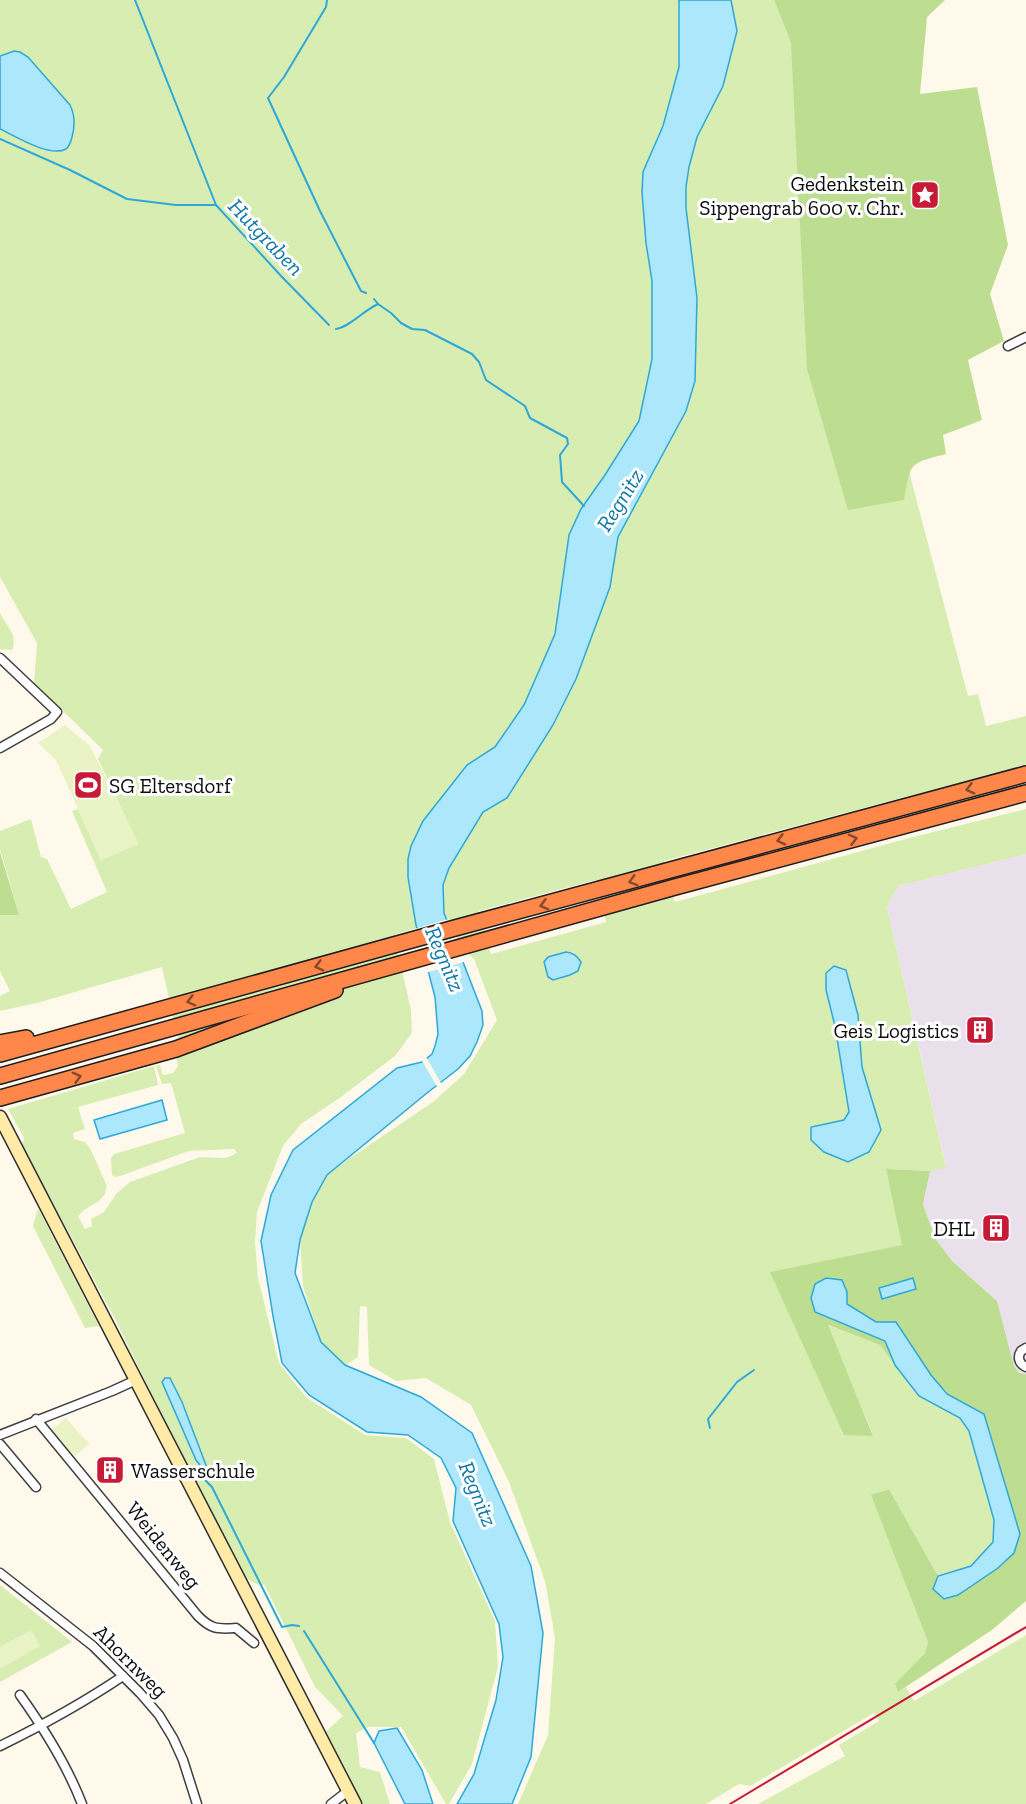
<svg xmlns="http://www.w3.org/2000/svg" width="1026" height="1804" font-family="'Zilla Slab',serif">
<rect width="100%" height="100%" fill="#fff9ec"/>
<path fill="#e9e0ec" d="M1026 854V1376L1025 1374 1019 1373 1014 1366 997 1301 952 1261 935 1238 923 1204 930 1171 946 1167 887 907 898 886Z"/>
<g fill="#d8edb2" fill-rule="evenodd">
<path d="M0 0H679V67L663 126 643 172 642 192 646 243 652 281V359L639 421 605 475 581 509 569 535 555 634 524 705 495 747 467 765 423 821 408 877 417 928 394 935 411 1010 412 1033 395 1056 341 1097 301 1124 283 1146 257 1212 255 1243 258 1278 279 1363 306 1397 365 1435 406 1438 434 1459 450 1522 495 1621 498 1667 472 1764 449 1804H446L401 1727H368L356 1733 360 1767 380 1772 390 1804H361L324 1733 343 1716 315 1687 264 1584 261 1586 250 1581 243 1574 202 1497 115 1319 22 1145 24 1138 8 1109 154 1066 158 1085 78 1107 85 1129 73 1133 74 1139 85 1142 90 1148 107 1186 105 1194 99 1201 84 1210 78 1216 85 1229 92 1226 91 1219 104 1212 116 1194 130 1182 200 1157 226 1158 237 1153 234 1149 189 1151 120 1176 115 1177 112 1175 111 1158 114 1154 185 1133 171 1083 162 1084 156 1066 160 1065 163 1075 173 1073 178 1066 176 1055 184 1053 175 1026 162 967 37 1003 0 1011V996L10 991 0 971V915H19L0 849V831L31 819 41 857 47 859 71 909 107 892 72 811 78 809 101 860 138 844 98 759 103 750 34 683 37 643 0 577Z"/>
<path d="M731 0H774L791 43 909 471 968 696 978 694 986 726 1026 716V765L664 861 675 902 913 837 1026 809V854L898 886 887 907 946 1168 930 1171 886 1169 903 1245 771 1272 873 1435 827 1325 880 1345 919 1396 960 1418 969 1431 994 1520 993 1542 971 1566 938 1576 889 1489 872 1495 928 1642 925 1653 895 1685 898 1692 906 1687 914 1701 1026 1635V1804H758L845 1756 839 1745 879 1721 874 1713 750 1786 739 1784 706 1804H518L548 1735 555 1638 545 1581 509 1482 471 1405 426 1378 396 1381 369 1365 367 1307 360 1306 358 1357 346 1365 321 1342 303 1286 300 1240 312 1202 327 1175 347 1160 433 1102 464 1074 497 1020 474 959 456 942 444 913 443 885 449 868 483 812 507 798 553 725 576 679 610 587 618 537 686 411V187L689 167 697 137 723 86 737 31ZM596 880 606 922 491 954 479 911Z"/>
<path d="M0 613C6 625 19 636 12 650L0 649Z"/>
<path d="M38 1208 99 1326 85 1328 33 1226Z"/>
<path d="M0 1585 72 1642 0 1682Z"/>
</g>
<g fill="#bdde90">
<path d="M774 0H945L927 17 920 94 977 87 1008 245 990 294 1004 341 968 360 982 420 943 435 946 454C908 464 911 462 904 500L848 510 807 369 791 43Z"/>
<path d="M0 852 19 915H0Z"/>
<path d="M886 1169 930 1171 923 1204 935 1238 952 1261 997 1301 1014 1366 1019 1373 1026 1374V1601L992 1630 898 1692 895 1684 925 1653 928 1642 871 1495 889 1489 938 1576 933 1589 959 1595 998 1568 1014 1553 1020 1534 984 1414 947 1394 931 1375 876 1322 847 1304V1292L831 1319 885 1341 895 1365 880 1345 828 1325 873 1436 844 1435 770 1272 902 1245Z"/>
</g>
<g fill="#e9f3c5">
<path d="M65 725 90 746 139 844 101 860 56 760 38 743Z"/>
<path d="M66 1418 89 1444 74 1457 52 1430Z"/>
<path d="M31 1630 40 1646 0 1669V1647Z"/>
</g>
<g fill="#ace7fb" stroke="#2da8d8" stroke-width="1.5">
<path d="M679 0H731L737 31 723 86 697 137 689 167 686 187V208L697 298 695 381 686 411 618 537 610 587 576 679 553 725 507 798 483 812 449 868 443 885 444 913 482 1011 483 1025 477 1042 470 1056 458 1069 427 1093 327 1175 312 1202 300 1240 295 1273 321 1342 345 1365 421 1397 472 1433 531 1566 543 1633 531 1757 512 1804H457L474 1774 496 1700 503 1657 499 1624 453 1521 456 1488 441 1458 408 1435 367 1432 309 1395 282 1363 273 1316 261 1241 271 1195 293 1150 397 1068 422 1062 432 1054 435 1046 438 1034 435 997 416 925 408 877V859L411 846 423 821 467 765 495 747 524 705 555 634 569 535 581 509 605 475 639 421 652 359V281L646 243 642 192 643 172 663 126 679 67Z"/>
<path d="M14 51 20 52 28 57 70 105C75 115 75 126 72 137 71 141 70 146 66 149 50 158 15 136 0 129V56Z"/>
<path d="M566 952C574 953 577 956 581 962L578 971 570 975 553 980 548 977 544 962 548 957Z"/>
<path d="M834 966 846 970 858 1015 862 1067 881 1130 869 1152 848 1162 824 1152 811 1140V1127L844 1120 849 1112 835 1026 826 990V973Z"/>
<path d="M162 1100 167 1120 100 1139 94 1120Z"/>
<path d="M826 1278 842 1280 847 1292V1304L876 1322H896L931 1375 947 1394 984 1414 1020 1534 1014 1553 998 1568 958 1595 944 1599 933 1589 938 1576 971 1566 993 1542 994 1520 969 1431 960 1418 919 1396 895 1365 885 1341 815 1312 811 1298 815 1284Z"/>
<path d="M913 1278 916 1289 882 1299 879 1288Z"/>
<path d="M165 1378H170L182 1402 209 1473H206L196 1460 162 1382Z"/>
<path d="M397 1728 422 1770 433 1804H405L374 1743 379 1731Z"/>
</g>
<g fill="#fff9ec">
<path d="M449 919 467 961 425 973 414 929Z"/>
<path d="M425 1055 442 1085 438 1088 421 1059Z"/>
</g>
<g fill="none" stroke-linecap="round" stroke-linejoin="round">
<g stroke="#2da8d8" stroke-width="2">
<path d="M135 0 216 205"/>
<path d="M327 0 326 7 284 77 268 98 320 211 361 291 366 293"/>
<path d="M0 139 70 170 127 199 176 205H216L282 277 329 325"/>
<path d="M374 299 378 304"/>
<path d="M336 329C350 327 364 310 378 304L391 313 401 323 412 329 425 330 472 354 479 362 486 380 525 406 530 418 567 438 568 444 560 455 562 482 584 506"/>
<path d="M710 1428 708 1419 737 1382 754 1370"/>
<path d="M200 1479H204L212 1487 282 1627 292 1625 299 1626"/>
<path d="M204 1479 209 1473"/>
<path d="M304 1631 374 1743"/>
</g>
<g stroke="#3f3f3f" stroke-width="11">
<g id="street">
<path d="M1008 346 1026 337"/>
<path d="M0 658 57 712 51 719 0 748"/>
<path d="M1026 1348 1021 1351C1017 1357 1019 1364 1026 1367"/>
<path d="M36 1419 198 1616C212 1630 218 1629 236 1628L254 1643"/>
<path d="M0 1435 112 1391 136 1380"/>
<path d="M0 1444 36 1487"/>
<path d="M0 1573 93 1646 140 1693 159 1715 173 1738 183 1760 197 1804"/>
<path d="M20 1695C45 1730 67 1765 82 1804"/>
<path d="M0 1746C43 1725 83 1703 123 1676"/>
<path d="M331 1804 348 1791"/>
</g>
</g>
<g stroke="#2e2e2e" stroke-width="15">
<path id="secondary" d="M0 1117 355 1804"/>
</g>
<g stroke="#1d1d1d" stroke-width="18">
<g id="highway">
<path d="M0 1043 26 1038"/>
<path d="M0 1054 455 928 1026 774"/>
<path d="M0 1076 675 887 1026 793"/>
<path d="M0 1098 176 1049 335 990"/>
</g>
</g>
<use href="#street" stroke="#fff" stroke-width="8"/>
<use href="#secondary" stroke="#ffeba7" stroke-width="12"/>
<use href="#highway" stroke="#ff874a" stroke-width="15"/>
<path stroke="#c71a37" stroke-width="2" d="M730 1804 1026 1627"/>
</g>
<defs><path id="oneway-chevron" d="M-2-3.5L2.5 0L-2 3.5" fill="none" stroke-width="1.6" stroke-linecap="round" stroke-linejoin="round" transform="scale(1.5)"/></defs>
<g stroke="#864a2b">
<use href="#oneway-chevron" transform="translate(970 789) rotate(165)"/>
<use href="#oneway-chevron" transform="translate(853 839) rotate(-15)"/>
<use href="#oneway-chevron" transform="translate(781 840) rotate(165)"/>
<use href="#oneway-chevron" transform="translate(633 881) rotate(164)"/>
<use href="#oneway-chevron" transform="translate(544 905) rotate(165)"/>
<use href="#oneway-chevron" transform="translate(319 966) rotate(165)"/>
<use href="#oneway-chevron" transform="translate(191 1001) rotate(165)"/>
<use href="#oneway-chevron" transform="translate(77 1077) rotate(-15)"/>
</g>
<defs>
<g id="sight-square" transform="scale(1.5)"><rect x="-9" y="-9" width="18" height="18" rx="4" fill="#c71a37" stroke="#fff"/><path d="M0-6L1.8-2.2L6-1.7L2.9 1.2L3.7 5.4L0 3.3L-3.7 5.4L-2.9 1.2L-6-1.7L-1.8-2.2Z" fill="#fff"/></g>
<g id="stadium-square" transform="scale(1.5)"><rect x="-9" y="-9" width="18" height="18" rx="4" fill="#c71a37" stroke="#fff"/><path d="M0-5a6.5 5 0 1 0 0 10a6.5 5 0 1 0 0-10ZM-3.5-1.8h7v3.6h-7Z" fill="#fff"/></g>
<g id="building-square" transform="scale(1.5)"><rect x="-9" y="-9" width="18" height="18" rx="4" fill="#c71a37" stroke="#fff"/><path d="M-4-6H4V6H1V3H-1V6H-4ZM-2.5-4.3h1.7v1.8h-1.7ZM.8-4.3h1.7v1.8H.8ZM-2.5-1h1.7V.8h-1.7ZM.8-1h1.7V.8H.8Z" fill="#fff"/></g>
</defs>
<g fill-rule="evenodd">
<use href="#sight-square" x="925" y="195"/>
<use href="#stadium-square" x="88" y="785"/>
<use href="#building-square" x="980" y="1030"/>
<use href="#building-square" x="996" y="1228"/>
<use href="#building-square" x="110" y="1470"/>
</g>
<g text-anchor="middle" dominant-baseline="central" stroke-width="6" stroke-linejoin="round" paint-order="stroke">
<g font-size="21" fill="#0c0c0c" stroke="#fff" text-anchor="end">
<text x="904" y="183">Gedenkstein<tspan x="904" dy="24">Sippengrab 600 v. Chr.</tspan></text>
<text x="109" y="785" text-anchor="start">SG Eltersdorf</text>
<text x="959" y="1030">Geis Logistics</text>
<text x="975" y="1228">DHL</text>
<text x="131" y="1470" text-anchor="start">Wasserschule</text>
</g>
<g font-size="21" fill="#0c0c0c" stroke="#fff">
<text transform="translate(164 1545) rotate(51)">Weidenweg</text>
<text transform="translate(131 1661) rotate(45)">Ahornweg</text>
</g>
<g font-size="22" font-style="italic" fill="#0c77a8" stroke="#fff">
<text transform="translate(266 237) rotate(46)">Hutgraben</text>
<text transform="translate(620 500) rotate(-58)">Regnitz</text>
<text transform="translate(445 959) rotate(67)">Regnitz</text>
<text transform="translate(478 1494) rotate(68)">Regnitz</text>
</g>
</g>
</svg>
